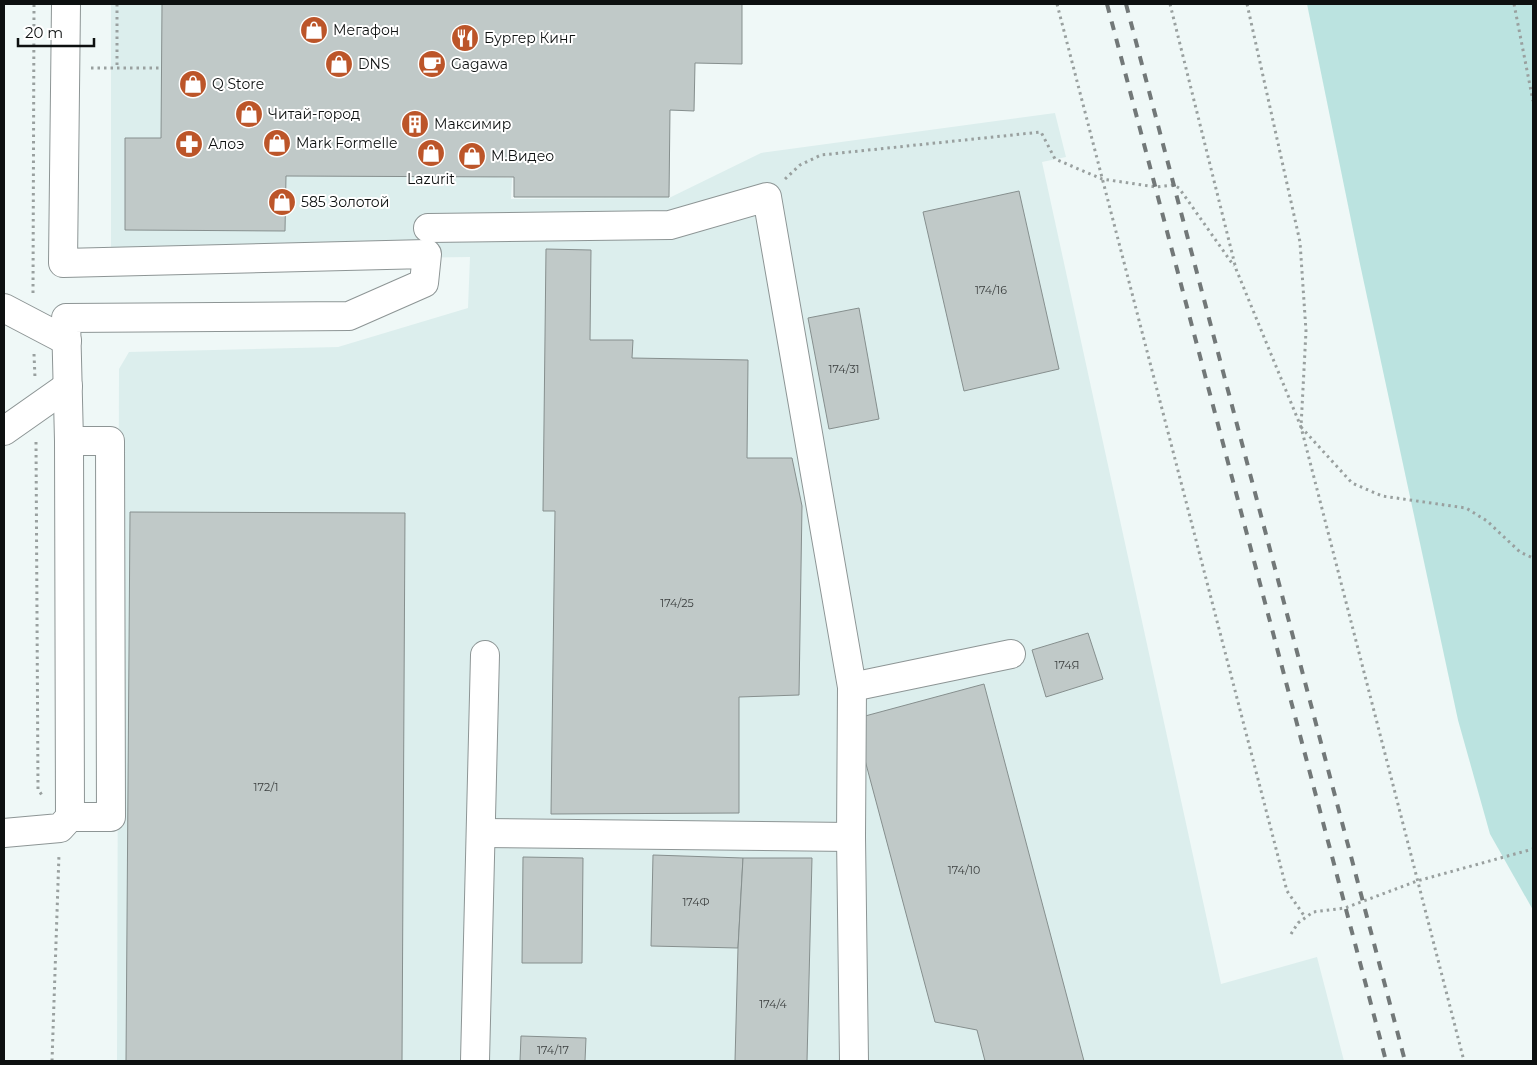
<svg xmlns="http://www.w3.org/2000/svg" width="1537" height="1065" font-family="Montserrat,sans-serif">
<rect width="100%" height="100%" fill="#eff8f7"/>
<path fill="#dceeed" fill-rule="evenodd" d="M111 4H742V64L695 63 694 111H670L669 198 761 153 1055 113 1066 157 1042 162 1221 984 1317 957 1344 1061H117L119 369 129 352 338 347 468 308 470 257 111 262ZM493 177H514V197L662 198 511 199 512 178Z"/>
<path fill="#bbe3e0" d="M1307 4H1533V910L1490 834 1458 720 1360 264Z"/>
<g fill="#c0c9c8" stroke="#868f8e">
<path d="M162 4H742V64L695 63 694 111 670 110 669 197H514V177L286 176 285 231 125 230V138H161Z"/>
<path d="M1019 191 1059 369 964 391 923 212Z"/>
<path d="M546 249 591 250 590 340H633L632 358 748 360 747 458H792L802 506 799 695 739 697V813L551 814 555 511H543Z"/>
<path d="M859 308 879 419 829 429 808 318Z"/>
<path d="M130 512 405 513 402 1061H126Z"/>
<path d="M1088 633 1103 679 1046 697 1032 650Z"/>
<path d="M984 684 1084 1061H985L977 1030 935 1022 854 719Z"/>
<path d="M653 855 743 858 738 948 651 946Z"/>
<path d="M523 857 583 858 582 963H522Z"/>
<path d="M743 858H812L807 1061H735L738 948Z"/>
<path d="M521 1036 586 1038 585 1061H520Z"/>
</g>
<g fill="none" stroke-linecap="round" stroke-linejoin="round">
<g stroke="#8d9595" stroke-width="30">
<g id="minor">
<path d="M428 228 670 225 767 197 852 687 851 837 854 1061"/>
<path d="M4 308 67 341"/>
<path d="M4 431 68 386"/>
<path d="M69 441H110L111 817H70"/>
<path d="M852 687 1011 654"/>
<path d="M4 833 60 828 70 817 69 441 66 318 349 316 424 283 427 254 63 263 66 4"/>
<path d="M481 833 851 837"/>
<path d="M475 1061 485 655"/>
</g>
</g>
<g stroke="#99a09f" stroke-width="3" stroke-dasharray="2.5 4" stroke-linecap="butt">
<path d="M117 4V68"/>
<path d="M1057 4 1287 891 1305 917"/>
<path d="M1170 4 1236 269 1301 427 1464 1061"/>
<path d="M1247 4 1300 242 1306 331 1301 427 1352 483 1382 496 1466 508 1487 521 1520 552 1533 558"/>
<path d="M1514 4 1533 101"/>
<path d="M91 68H161"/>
<path d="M785 179 800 165 821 155 1041 132 1055 159 1102 179 1156 187 1174 185 1179 188 1234 266"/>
<path d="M33 293 34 4"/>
<path d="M34 354 35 378"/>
<path d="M36 442 38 789 43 797"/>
<path d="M1291 934 1298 923 1313 912 1345 908 1417 881 1533 849"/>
<path d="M52 1061 59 854"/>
</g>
<use href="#minor" stroke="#fff" stroke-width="28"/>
<g stroke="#727878" stroke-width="4" stroke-dasharray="9 9" stroke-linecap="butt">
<path d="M1107 4 1386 1061"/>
<path d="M1126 4 1405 1061"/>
</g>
</g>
<defs>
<g id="shop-disc" transform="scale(1.4375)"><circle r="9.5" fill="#bc5529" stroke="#fff"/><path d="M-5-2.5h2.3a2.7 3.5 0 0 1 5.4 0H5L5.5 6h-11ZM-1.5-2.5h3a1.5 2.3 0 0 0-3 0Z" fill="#fff"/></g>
<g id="restaurant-disc" transform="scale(1.4375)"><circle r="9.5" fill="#bc5529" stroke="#fff"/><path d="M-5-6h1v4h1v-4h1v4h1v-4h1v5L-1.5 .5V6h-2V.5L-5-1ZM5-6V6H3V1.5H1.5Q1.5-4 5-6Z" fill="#fff"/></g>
<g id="cafe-disc" transform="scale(1.4375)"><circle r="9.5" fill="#bc5529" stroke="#fff"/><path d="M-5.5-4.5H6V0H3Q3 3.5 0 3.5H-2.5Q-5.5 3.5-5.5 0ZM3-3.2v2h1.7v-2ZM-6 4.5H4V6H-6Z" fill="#fff"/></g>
<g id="building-disc" transform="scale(1.4375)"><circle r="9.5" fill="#bc5529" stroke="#fff"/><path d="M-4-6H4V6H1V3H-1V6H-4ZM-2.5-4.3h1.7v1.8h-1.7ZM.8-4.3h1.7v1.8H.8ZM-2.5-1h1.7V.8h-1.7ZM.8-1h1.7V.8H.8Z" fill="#fff"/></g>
<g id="pharmacy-disc" transform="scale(1.4375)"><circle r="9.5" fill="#bc5529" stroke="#fff"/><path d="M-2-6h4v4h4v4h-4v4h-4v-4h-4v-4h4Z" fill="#fff"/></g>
</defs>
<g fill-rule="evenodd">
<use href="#shop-disc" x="314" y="30"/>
<use href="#restaurant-disc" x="465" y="38"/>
<use href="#shop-disc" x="339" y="64"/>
<use href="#cafe-disc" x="432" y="64"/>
<use href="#shop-disc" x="193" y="84"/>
<use href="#shop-disc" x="249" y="114"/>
<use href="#building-disc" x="415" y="124"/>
<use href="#shop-disc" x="277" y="143"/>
<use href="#pharmacy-disc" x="189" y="144"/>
<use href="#shop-disc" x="431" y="153"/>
<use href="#shop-disc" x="472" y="156"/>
<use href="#shop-disc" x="282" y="202"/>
</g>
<g text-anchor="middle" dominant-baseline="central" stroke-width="4" stroke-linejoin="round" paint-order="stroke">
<g font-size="11" fill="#3a3e3e">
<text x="991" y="290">174/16</text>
<text x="844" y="369">174/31</text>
<text x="677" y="603">174/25</text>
<text x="1067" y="665">174Я</text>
<text x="266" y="787">172/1</text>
<text x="964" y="870">174/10</text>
<text x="696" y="902">174Ф</text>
<text x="773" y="1004">174/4</text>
<text x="553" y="1050">174/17</text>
</g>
<g font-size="14" fill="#0d1010" stroke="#fff" text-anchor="start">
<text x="333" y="30">Мегафон</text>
<text x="484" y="38">Бургер Кинг</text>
<text x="358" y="64">DNS</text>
<text x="451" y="64">Gagawa</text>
<text x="212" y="84">Q Store</text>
<text x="268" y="114">Читай-город</text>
<text x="434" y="124">Максимир</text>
<text x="296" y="143">Mark Formelle</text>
<text x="208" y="144">Алоэ</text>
<text x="491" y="156">М.Видео</text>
<text x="431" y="179" text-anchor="middle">Lazurit</text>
<text x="301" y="202">585 Золотой</text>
</g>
</g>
<rect width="1537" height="1065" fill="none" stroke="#0d1010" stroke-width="10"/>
<path d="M18 38v8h76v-8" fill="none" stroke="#0d1010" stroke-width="2.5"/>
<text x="25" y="38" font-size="15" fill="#0d1010" stroke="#ffffff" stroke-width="4" paint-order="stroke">20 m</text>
</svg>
